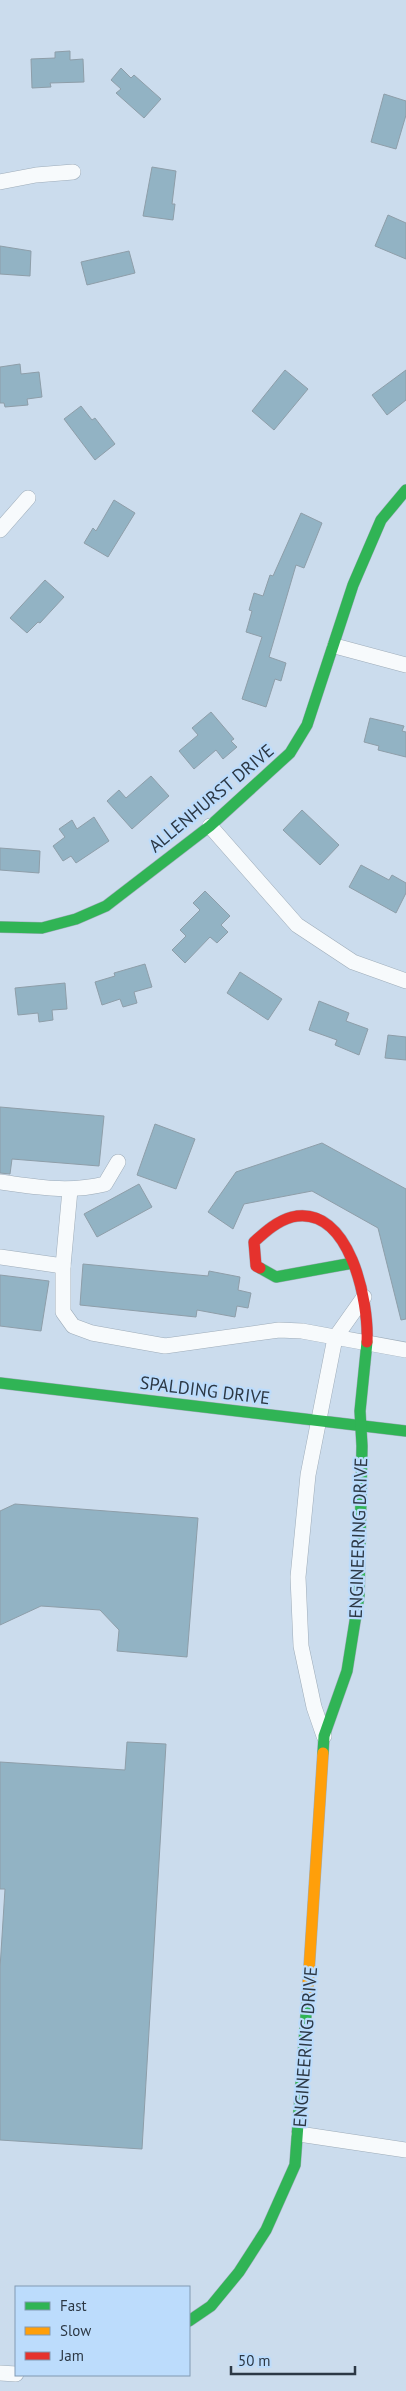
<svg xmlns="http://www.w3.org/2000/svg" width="406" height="2391" font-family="'PT Sans',sans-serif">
<rect width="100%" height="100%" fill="#cbdced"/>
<g fill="#92b3c4" stroke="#8e9ea9">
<path d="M70 51V60L83 59 84 82 50 83 51 87 32 88 31 59 55 58V52Z"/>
<path d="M121 68 131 78 134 75 161 99 144 118 116 93 121 89 111 80Z"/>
<path d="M384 94 406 101V115L396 149 371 142Z"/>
<path d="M152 167 176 171 172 204H175L173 220 143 216Z"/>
<path d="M388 215 406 223V259L375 246Z"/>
<path d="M0 246 31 251 30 276 0 274Z"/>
<path d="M129 251 135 273 87 285 81 262Z"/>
<path d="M20 364 21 374 39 372 42 397 27 399 28 405 5 407 4 403H0V367Z"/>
<path d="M285 370 308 389 274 430 252 411Z"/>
<path d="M406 370V400L387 415 372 395Z"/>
<path d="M81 406 92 420 95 418 115 444 95 460 64 419Z"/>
<path d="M114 500 135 513 108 557 84 543 93 528 96 531Z"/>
<path d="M301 513 322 523 304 568 296 565 269 657 286 663 281 681 275 679 266 707 242 699 262 637 246 632 252 611 249 610 254 593 263 596 270 575 273 576Z"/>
<path d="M45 580 64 597 40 623 38 622 27 633 10 618Z"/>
<path d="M211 712 234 739 231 741 237 747 223 759 216 750 194 769 179 751 198 735 192 728Z"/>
<path d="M370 718 404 726 402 731 406 732V757L378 750 379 746 364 742Z"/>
<path d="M151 776 169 796 132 829 107 801 119 790 126 798Z"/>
<path d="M302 810 339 845 320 865 283 830Z"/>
<path d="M94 817 109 841 76 863 71 856 63 861 53 846 65 837 59 829 72 820 77 829Z"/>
<path d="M0 848 40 851 39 873 0 870Z"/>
<path d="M361 865 389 880 392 875 406 883V893L396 913 349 887Z"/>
<path d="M205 891 230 916 221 925 228 932 217 943 210 937 185 963 172 950 186 936 180 930 200 910 193 903Z"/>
<path d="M145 964 152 987 134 992 137 1003 123 1007 120 999 102 1005 95 982 115 976 114 973Z"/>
<path d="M240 972 282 999 268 1020 227 993Z"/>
<path d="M65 983 67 1009 52 1010 53 1020 39 1022 38 1013 18 1015 15 988Z"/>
<path d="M319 1001 349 1013 346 1021 368 1029 359 1055 335 1045 337 1040 309 1030Z"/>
<path d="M388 1035 406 1037V1060L385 1058Z"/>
<path d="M0 1107 104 1116 99 1166 12 1159 10 1174 0 1173Z"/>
<path d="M155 1124 195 1139 176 1189 137 1175Z"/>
<path d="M322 1143 406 1189V1319L401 1320 378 1228 312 1191 244 1204 233 1229 208 1212 236 1172Z"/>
<path d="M139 1184 152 1207 97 1237 84 1214Z"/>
<path d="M83 1264 208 1276 209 1271 240 1277 238 1290 251 1293 248 1308 237 1306 235 1317 197 1310 196 1317 80 1305Z"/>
<path d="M0 1275 49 1281 41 1331 0 1326Z"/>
<path d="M15 1504 198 1518 187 1657 117 1651 119 1630 100 1610 41 1606 0 1625V1511Z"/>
<path d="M127 1742 166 1744 142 2149 0 2140V1968L5 1889H0V1762L125 1770Z"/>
</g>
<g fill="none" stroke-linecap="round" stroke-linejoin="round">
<g stroke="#9eacb9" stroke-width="16">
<g id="street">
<path d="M0 182 36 175 73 172"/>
<path d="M0 530 28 498"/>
<path d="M335 646 406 665"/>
<path d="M210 826 297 925 353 962 406 981"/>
<path d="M0 1182C38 1187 67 1193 105 1184L118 1162"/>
<path d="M70 1190 63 1266V1312L73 1326 92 1333 165 1346 279 1330 302 1331 406 1350"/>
<path d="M0 1257 63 1266"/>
<path d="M324 1736 314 1707 301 1646 298 1577 308 1475 335 1338 364 1297"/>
<path d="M299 2134 406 2150"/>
<path d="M0 2373 16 2374"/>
</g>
</g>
<g stroke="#9eacb9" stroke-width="12">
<g id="fast">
<path d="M0 927 42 928 76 919 106 906 210 826 290 753 307 725 353 585 381 520 406 490"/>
<path d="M260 1268 276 1277 353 1263"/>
<path d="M0 1383 406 1431"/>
<path d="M323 1753 324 1736 347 1671 359 1596 362 1446 360 1411 367 1342"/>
<path d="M189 2321 211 2306 239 2272 266 2230 295 2165 307 2001"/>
</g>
</g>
<g stroke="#9eacb9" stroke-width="12">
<path id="slow" d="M307 2001 323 1753"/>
</g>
<g stroke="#9eacb9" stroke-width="12">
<path id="jam" d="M260 1268 256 1266 254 1242C265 1232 277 1221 292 1217 350 1204 369 1302 367 1342"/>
</g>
<use href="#street" stroke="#f7fafc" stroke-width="15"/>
<use href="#fast" stroke="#30b455" stroke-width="11"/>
<use href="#slow" stroke="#ff9f0a" stroke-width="11"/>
<use href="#jam" stroke="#e5322d" stroke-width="11"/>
</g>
<g text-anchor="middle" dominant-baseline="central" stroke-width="4.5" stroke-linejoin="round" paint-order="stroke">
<g font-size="18" fill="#2c3845" stroke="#bcdcfc">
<text transform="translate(211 798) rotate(-40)">ALLENHURST DRIVE</text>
<text transform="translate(205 1390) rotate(7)">SPALDING DRIVE</text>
<text transform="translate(358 1538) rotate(-88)">ENGINEERING DRIVE</text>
<text transform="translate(305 2047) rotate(-86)">ENGINEERING DRIVE</text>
</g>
</g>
<rect x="15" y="2286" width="175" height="90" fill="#bcdcfc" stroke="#829ab3"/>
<rect x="25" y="2302" width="25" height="8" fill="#30b455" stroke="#829ab3"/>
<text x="60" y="2311" font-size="15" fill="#2c3845">Fast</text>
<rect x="25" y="2327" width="25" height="8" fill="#ff9f0a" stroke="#829ab3"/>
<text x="60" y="2336" font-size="15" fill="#2c3845">Slow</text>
<rect x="25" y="2352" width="25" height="8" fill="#e5322d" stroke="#829ab3"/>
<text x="60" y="2361" font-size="15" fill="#2c3845">Jam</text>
<path d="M231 2366v8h124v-8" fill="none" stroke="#2c3845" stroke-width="2.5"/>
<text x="238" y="2366" font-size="15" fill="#2c3845" stroke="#bcdcfc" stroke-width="4" paint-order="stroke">50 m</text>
</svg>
